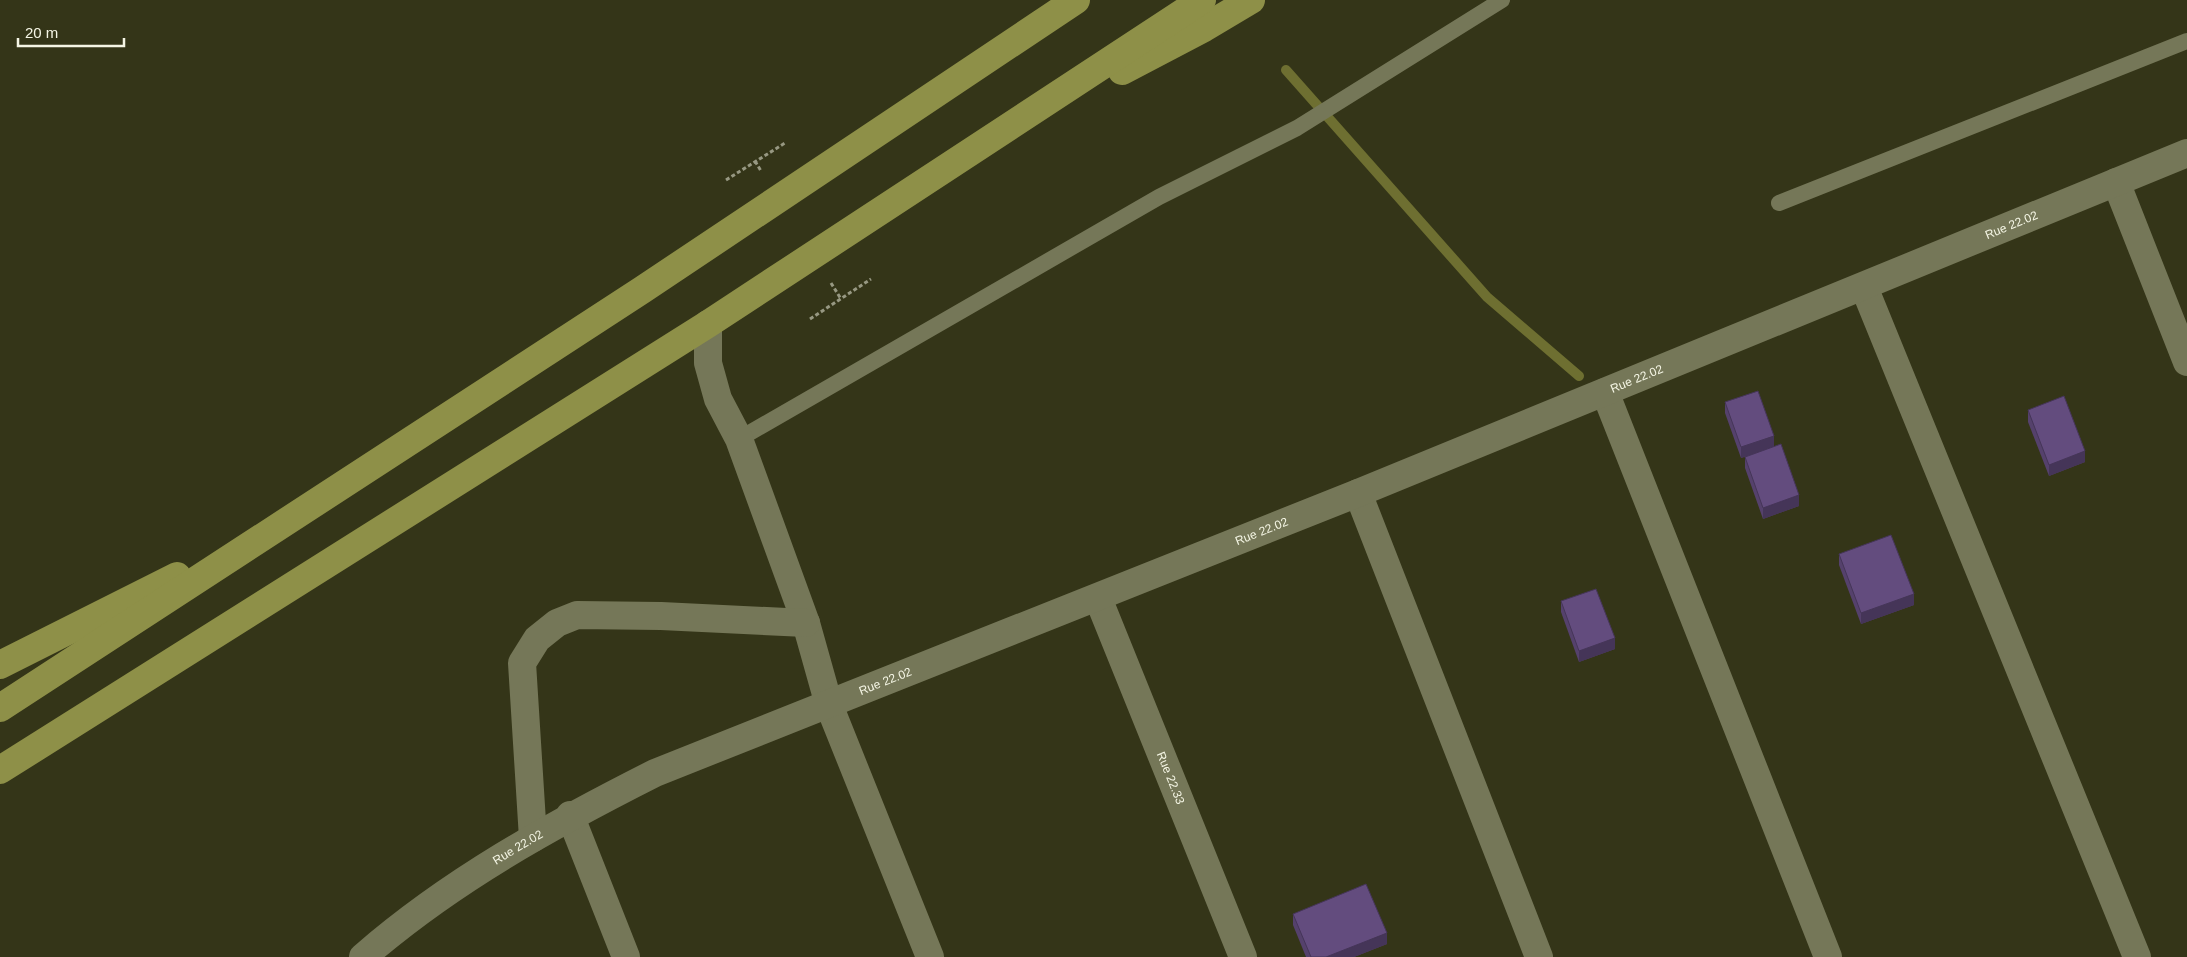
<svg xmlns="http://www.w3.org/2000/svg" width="2187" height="957" font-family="Arial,sans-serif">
<rect width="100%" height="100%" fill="#343518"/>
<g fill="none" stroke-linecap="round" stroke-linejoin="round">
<path stroke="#6e6f31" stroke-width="10" d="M1286 70 1487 297 1579 376"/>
<g stroke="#979882" stroke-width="3" stroke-dasharray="4 2.5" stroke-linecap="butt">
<path d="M755 161 761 171"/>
<path d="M726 180 785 143"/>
<path d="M831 283 841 299"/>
<path d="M810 319 871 279"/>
</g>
<g stroke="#757758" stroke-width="16">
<path d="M1779 203 2187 41"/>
<path d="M739 439 1159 197 1297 128 1502 0"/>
</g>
<g stroke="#757758" stroke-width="28">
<path d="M2116 182 2187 362"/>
<path d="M1864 287 2137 957"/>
<path d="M708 324V363L718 399 739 439 806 623 829 705 930 957"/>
<path d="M1605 392 1828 957"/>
<path d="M1358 493 1539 957"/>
<path id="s1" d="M1098 598 1243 957"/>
<path d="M570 815 626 957"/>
<path d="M533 838 522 663 537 639 557 623 577 615 661 616 806 623"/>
</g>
<path stroke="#757758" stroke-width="28" id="s2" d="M363 957C450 881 552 825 655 773L1358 493 2187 153"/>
<g stroke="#8e9048" stroke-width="28">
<path d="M1122 71 1204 28 1251 0"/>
<path d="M0 665 177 576"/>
<path d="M0 708 642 290 1076 0"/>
<path d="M0 770 708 324 1202 0"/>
</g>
</g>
<g fill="#55416c">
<path d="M1725 402 1774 446 1799 506 1763 519 1745 468V457L1750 455 1741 458 1725 413Z"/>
<path d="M2028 410 2085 462 2049 476 2028 422Z"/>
<path d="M1839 554 1914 605 1861 624 1839 565Z"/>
<path d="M1561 601 1615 649 1579 662 1561 612Z"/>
<path d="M1293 914 1387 944 1354 957H1306L1293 925Z"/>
</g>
<g fill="#453558">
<path d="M1774 436V447L1741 458V447Z"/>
<path d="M2085 451V462L2049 476V465Z"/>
<path d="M1799 495V506L1763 519V508Z"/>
<path d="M1914 594V605L1861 624V613Z"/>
<path d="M1615 638V649L1579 662V651Z"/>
<path d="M1387 933V944L1354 957H1326Z"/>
</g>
<g fill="#634c7e" stroke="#453558">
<path d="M1758 391 1774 436 1741 447 1725 402Z"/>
<path d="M2064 396 2085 451 2049 465 2028 410Z"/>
<path d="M1781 444 1799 495 1763 508 1745 457Z"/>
<path d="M1891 535 1914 594 1861 613 1839 554Z"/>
<path d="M1596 589 1615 638 1579 651 1561 601Z"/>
<path d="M1366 884 1387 933 1326 957H1311L1293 914Z"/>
</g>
<g text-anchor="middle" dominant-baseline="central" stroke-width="5" stroke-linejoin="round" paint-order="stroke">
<g font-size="12" fill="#f5f6e5" stroke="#343518">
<text stroke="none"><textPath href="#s2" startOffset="1809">Rue 22.02</textPath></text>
<text stroke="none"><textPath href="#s2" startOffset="1404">Rue 22.02</textPath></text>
<text stroke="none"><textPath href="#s2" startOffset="999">Rue 22.02</textPath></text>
<text stroke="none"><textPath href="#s2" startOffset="594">Rue 22.02</textPath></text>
<text stroke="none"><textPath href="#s1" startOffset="194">Rue 22.33</textPath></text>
<text stroke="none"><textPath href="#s2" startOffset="190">Rue 22.02</textPath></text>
</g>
</g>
<path d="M18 38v8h106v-8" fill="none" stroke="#f5f6e5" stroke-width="2.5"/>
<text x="25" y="38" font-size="15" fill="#f5f6e5" stroke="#343518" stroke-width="4" paint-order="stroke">20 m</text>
</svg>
